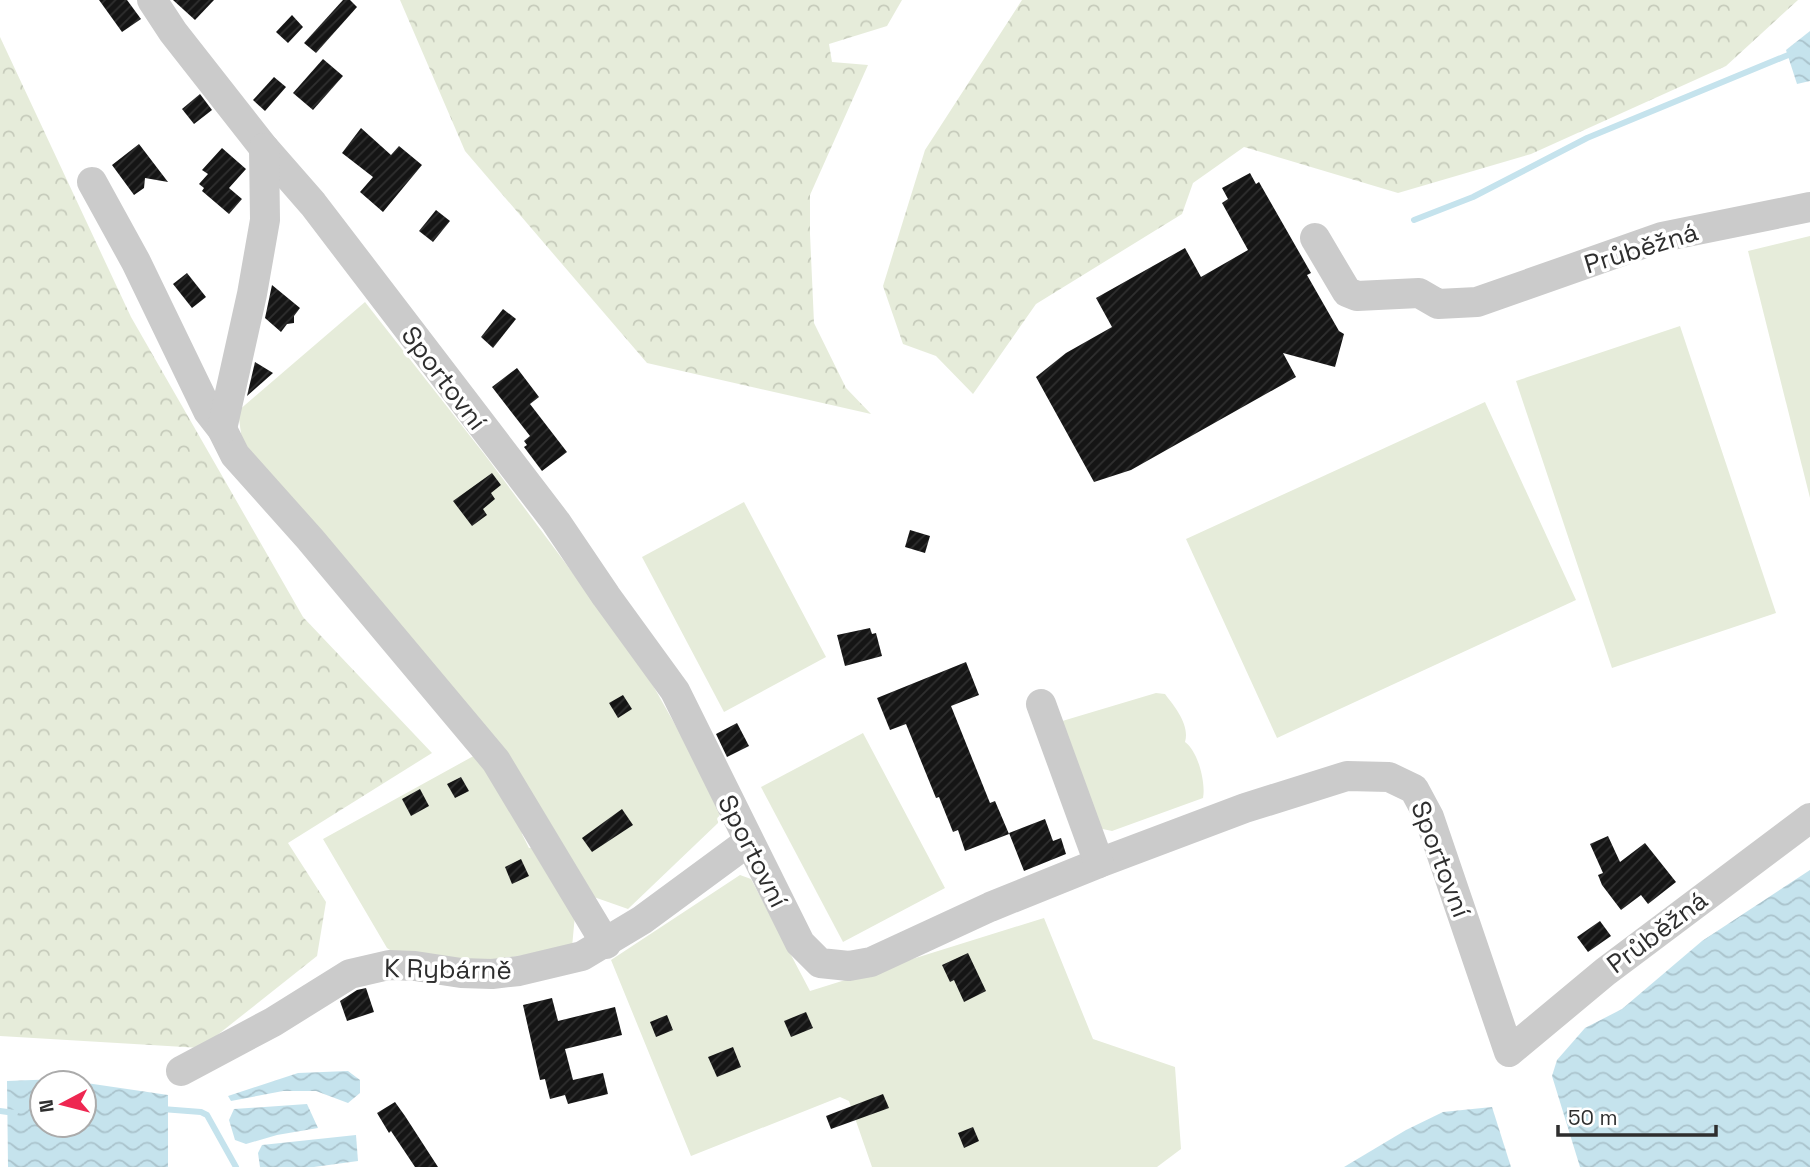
<svg xmlns="http://www.w3.org/2000/svg" width="1810" height="1167" font-family="'Space Grotesk',sans-serif">
<defs>
<pattern id="forest-crowns" width="20" height="18" patternUnits="userSpaceOnUse" patternTransform="scale(1.75)"><rect width="20" height="18" fill="#e6ecda"/><path d="M2 6a3 3 0 1 1 6 0M12 15a3 3 0 1 1 6 0" fill="none" stroke="#c6cbbb"/></pattern>
<pattern id="water-waves" width="16" height="10" patternUnits="userSpaceOnUse" patternTransform="scale(1.75)"><rect width="16" height="10" fill="#c5e3ed"/><path d="M0 5q4-4 8 0t8 0" fill="none" stroke="#aac3cc"/></pattern>
<pattern id="building-hatch" width="6" height="6" patternUnits="userSpaceOnUse" patternTransform="scale(1.75)"><rect width="6" height="6" fill="#151515"/><path d="M-1 1l2-2M0 6l6-6M5 7l2-2" fill="none" stroke="#2f2f2f"/></pattern>
</defs>
<rect width="100%" height="100%" fill="#fff"/>
<g fill="url(#forest-crowns)">
<path d="M400 0H902L887 26 829 44 832 62 868 65 810 195V234L814 323 846 388 871 414 647 363 465 151Z"/>
<path d="M1022 0H1798L1726 66 1531 154 1398 193 1244 147 1193 183 1182 214 1036 304 973 394 936 356 903 344 883 286 925 150Z"/>
<path d="M0 37 131 317 303 617 432 753 288 843 326 902 317 956 201 1048 0 1036Z"/>
</g>
<g fill="#e6ecda">
<path d="M1810 236V498L1748 251Z"/>
<path d="M365 302 485 455 642 666 721 806 718 823 628 909 591 896 242 441 238 411Z"/>
<path d="M1680 326 1776 613 1612 668 1516 381Z"/>
<path d="M1485 402 1576 600 1277 738 1186 539Z"/>
<path d="M744 502 826 657 724 712 642 557Z"/>
<path d="M1156 693 1165 694C1175 707 1190 725 1185 742 1198 751 1206 783 1203 798L1112 831 1098 828 1059 722Z"/>
<path d="M863 733 945 888 843 942 761 787Z"/>
<path d="M479 753 520 816 522 834 529 848 537 847 575 915 572 947 501 959 448 960 393 952 387 948 323 839Z"/>
<path d="M740 875 751 879 810 991 1044 918 1093 1039 1175 1067 1181 1149 1157 1167H872L849 1101 840 1097 691 1156 611 960Z"/>
</g>
<g fill="url(#water-waves)" fill-rule="evenodd">
<path d="M1810 31V81L1797 84 1786 50Z"/>
<path d="M1810 870V1167H1580L1552 1076 1557 1060 1585 1028 1622 1009 1702 941Z"/>
<path d="M348 1071 360 1080V1093L348 1103 316 1091H283L231 1101 228 1096 298 1073Z"/>
<path d="M59 1079 168 1095V1167H8L7 1081ZM42 1083H84V1125H42Z"/>
<path d="M307 1104 318 1128 277 1135 246 1144 235 1140 229 1120 234 1109Z"/>
<path d="M1492 1107 1511 1167H1344L1406 1130 1443 1112Z"/>
<path d="M356 1135 358 1161 314 1167H260L258 1153 262 1145Z"/>
</g>
<g fill="none" stroke-linecap="round" stroke-linejoin="round">
<g stroke="#c5e3ed" stroke-width="6">
<path d="M1414 220 1473 197 1587 138 1793 53"/>
<path d="M162 1109 201 1112 207 1115 236 1167"/>
<path d="M0 1111 15 1113"/>
</g>
</g>
<g fill="url(#building-hatch)">
<path d="M99 0H127L141 19 122 32Z"/>
<path d="M173 0H214L195 20Z"/>
<path d="M343 0H350L357 7 316 53 304 43Z"/>
<path d="M292 15 303 27 288 43 276 32Z"/>
<path d="M323 59 343 76 313 110 293 93Z"/>
<path d="M274 77 286 87 265 111 253 100Z"/>
<path d="M200 94 212 110 194 124 182 109Z"/>
<path d="M361 128 391 155 399 146 422 165 383 212 360 192 373 177 342 153Z"/>
<path d="M139 144 168 182 145 178 144 188 134 195 112 165Z"/>
<path d="M222 148 246 169 229 188 242 199 229 214 202 191 204 188 199 184 208 174 202 170Z"/>
<path d="M1250 173 1256 184 1259 182 1311 273 1307 275 1339 331 1344 334 1335 367 1283 353 1296 377 1131 470 1094 482 1036 377 1066 353 1112 327 1096 298 1185 248 1201 277 1248 250 1222 203 1228 199 1222 188Z"/>
<path d="M436 210 450 221 433 242 419 231Z"/>
<path d="M187 273 206 297 192 308 173 284Z"/>
<path d="M272 285 300 308 294 316V323L287 324 281 332 265 318Z"/>
<path d="M503 309 516 319 493 348 481 337Z"/>
<path d="M255 362 273 373 247 396Z"/>
<path d="M517 368 539 397 530 404 567 452 542 471 524 447 527 445 524 441 530 436 492 387Z"/>
<path d="M492 473 501 485 491 493 495 499 483 509 487 515 472 526 453 501Z"/>
<path d="M910 530 930 536 925 553 905 547Z"/>
<path d="M870 628 872 634 876 633 882 656 845 666 837 635Z"/>
<path d="M966 662 979 695 951 706 990 803 995 801 1009 834 965 851 958 830 953 832 939 797 936 798 906 724 890 730 877 698Z"/>
<path d="M623 695 632 709 618 718 609 703Z"/>
<path d="M737 723 749 746 727 757 716 734Z"/>
<path d="M461 777 469 791 455 798 447 784Z"/>
<path d="M420 789 429 806 411 816 402 799Z"/>
<path d="M622 809 633 825 592 852 582 838Z"/>
<path d="M1045 819 1053 841 1061 838 1066 854 1024 871 1009 833Z"/>
<path d="M1608 836 1620 862 1645 843 1676 882 1648 904 1641 895 1621 910 1602 885 1598 875 1603 873 1590 844Z"/>
<path d="M521 859 529 876 512 884 505 867Z"/>
<path d="M1600 921 1611 936 1588 952 1577 937Z"/>
<path d="M968 953 986 991 964 1002 954 980 950 982 942 965Z"/>
<path d="M366 988 374 1012 347 1021 340 1001 357 990Z"/>
<path d="M552 998 558 1021 615 1007 622 1035 565 1049 573 1080 603 1073 608 1094 568 1104 565 1095 550 1099 545 1079 540 1080 523 1005Z"/>
<path d="M806 1012 813 1028 791 1037 784 1021Z"/>
<path d="M667 1015 673 1030 656 1037 650 1022Z"/>
<path d="M733 1047 741 1067 717 1077 708 1057Z"/>
<path d="M883 1094 889 1108 831 1129 826 1116Z"/>
<path d="M395 1102 405 1116 438 1167H415L391 1131 389 1133 377 1113Z"/>
<path d="M973 1127 979 1141 964 1148 958 1133Z"/>
</g>
<g fill="none" stroke-linecap="round" stroke-linejoin="round">
<g stroke="#cbcbcb" stroke-width="30">
<path d="M152 0 173 32 264 148 313 204 556 522 606 596 675 691 800 943 820 963 849 966 871 962 990 907 1099 863 1245 808 1347 776 1389 777 1414 789 1429 817 1509 1052 1605 972 1810 818"/>
<path d="M92 182 136 262 208 411 222 429 235 455 310 539 496 761 606 944"/>
<path d="M1315 238 1347 292 1357 296 1419 293 1438 304 1477 302 1662 237 1810 207"/>
<path d="M222 429 252 294 265 220 264 148"/>
<path d="M1041 704 1099 863"/>
<path d="M181 1071 273 1022 350 974 389 965 415 966 461 973 492 974 519 971 582 956 642 920 748 842"/>
</g>
</g>
<g text-anchor="middle" dominant-baseline="central" stroke-width="7" stroke-linejoin="round" paint-order="stroke">
<g font-size="26" fill="#2e2e2e" stroke="#fff">
<text transform="translate(1641 248) rotate(-17)">Průběžná</text>
<text transform="translate(444 378) rotate(53)">Sportovní</text>
<text transform="translate(753 851) rotate(63)">Sportovní</text>
<text transform="translate(1441 859) rotate(69)">Sportovní</text>
<text transform="translate(1657 932) rotate(-37)">Průběžná</text>
<text transform="translate(448 969) rotate(1)">K Rybárně</text>
</g>
</g>
<g transform="translate(63 1104) rotate(263)"><circle r="33" fill="#ffffff" stroke="#ababab" stroke-width="2"/>
<path d="M0-5L12 26L0 18L-12 26Z" fill="#ee2751"/>
<text y="-10" font-size="19" font-weight="bold" text-anchor="middle" fill="#2e2e2e">N</text>
</g>
<path d="M1558 1125v10h158v-10" fill="none" stroke="#2e2e2e" stroke-width="3.5"/>
<text x="1568" y="1125" font-size="21" fill="#2e2e2e" stroke="#ffffff" stroke-width="5" paint-order="stroke">50 m</text>
</svg>
